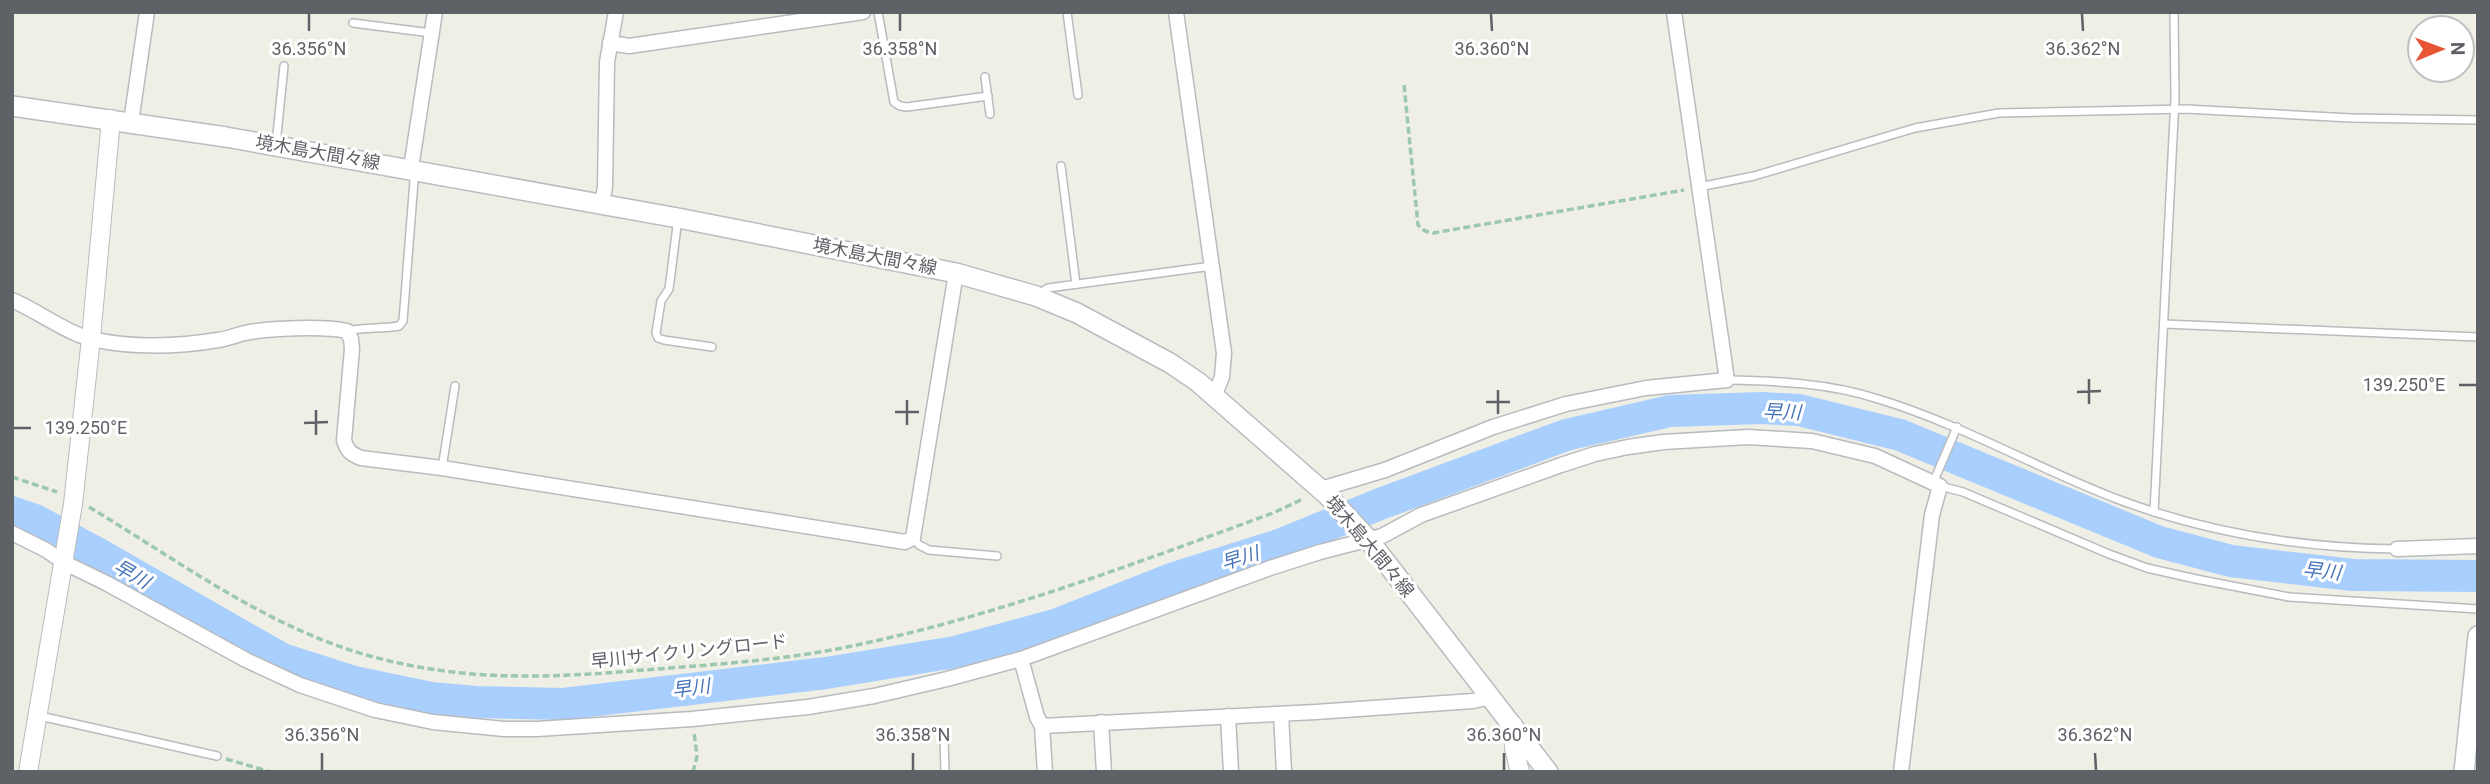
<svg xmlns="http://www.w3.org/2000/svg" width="2490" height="784" font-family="Roboto,'Noto Sans JP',sans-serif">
<rect width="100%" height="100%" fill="#f0efe6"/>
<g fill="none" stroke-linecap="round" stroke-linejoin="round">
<path stroke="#a8cffe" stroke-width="32" d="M12 512 35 520 95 552 282 659 354 682 431 698 476 702 563 704 826 673 955 652 1055 625 1171 579 1279 545 1380 504 1566 435 1670 411 1762 408 1799 410 1900 435 2159 542 2231 561 2353 575 2478 576"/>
<g stroke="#b8bbbf" stroke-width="10">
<g id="service">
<path d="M878 12 894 102 900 106 907 107 988 96"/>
<path d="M1067 12 1078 95"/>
<path d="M353 23 431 33"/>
<path d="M985 77 990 114"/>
<path d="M276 144 284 66"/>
<path d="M1061 166 1076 284"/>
<path d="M1699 187 1754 176 1915 128 1999 113 2186 109 2351 118 2478 120"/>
<path d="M678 218 669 289 661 301 656 333 658 338 664 340 712 347"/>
<path d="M1039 294 1048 288 1212 266"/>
<path d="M2164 324 2478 337"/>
<path d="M347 331C364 327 382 329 399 326L403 321 414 181 412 172"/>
<path d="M1727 380C1778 381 1829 383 1878 399 1961 424 2036 468 2117 499 2207 533 2301 548 2397 549"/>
<path d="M442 468 455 386"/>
<path d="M1933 483 1957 427"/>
<path d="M1940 486 1963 492 2109 554 2147 568 2196 579 2289 597 2478 609"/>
<path d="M2154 512 2175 98 2174 12"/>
<path d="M913 538 919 545 929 550 997 556"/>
<path d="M40 716 217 756"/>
<path d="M944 737 945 772"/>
</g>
</g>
<g stroke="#b8bbbf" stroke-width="17">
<g id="minor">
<path d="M1176 12 1224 353 1222 377 1215 394"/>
<path d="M610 43 629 46 863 12"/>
<path d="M131 122 147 12"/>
<path d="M411 168 435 12"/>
<path d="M602 203 605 187 607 62 616 12"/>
<path d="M12 300C35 310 57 326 79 335 119 349 177 347 218 340 227 339 236 335 245 333 268 328 324 326 347 331L351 339 352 349 344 440C347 451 351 454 361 458L442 468 905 542 913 538 956 273"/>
<path d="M1321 489 1385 470 1493 427 1566 404 1646 388 1727 380 1674 12"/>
<path d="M12 533 46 550 65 563 106 583 246 660 300 685 375 710 433 722 504 729H537L692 719 808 707 874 696 947 679 1021 659 1270 568 1320 552 1382 536 1421 515 1561 465 1595 454 1628 447 1663 442 1748 437 1812 441 1875 456 1940 486 1932 515 1901 772"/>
<path d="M2397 549 2478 546"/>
<path d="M1021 659 1037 717 1042 726 1316 712 1473 701 1491 697"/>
<path d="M1281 714 1284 772"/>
<path d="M1228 716 1231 772"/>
<path d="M1101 722 1104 772"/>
<path d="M1042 726 1045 772"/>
</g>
</g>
<g stroke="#b8bbbf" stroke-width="20">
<g id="tertiary">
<path d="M1513 725 1514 748 1520 772"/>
<path d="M28 772 73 504 91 338 111 119"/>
</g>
</g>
<g stroke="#b9bcc1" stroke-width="22">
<g id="secondary">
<path d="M12 106 226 137 678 218 956 273 1036 296 1077 313 1170 363 1198 382 1327 495 1368 539 1548 772"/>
<path d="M2464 772 2478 636"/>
</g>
</g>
<g stroke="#9cc8ad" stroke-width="3.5" stroke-dasharray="7 3.5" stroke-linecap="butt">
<path d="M1404 85 1418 225 1425 231 1433 233 1684 190"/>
<path d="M12 477 57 492"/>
<path d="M89 507C179 561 268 628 370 656 465 682 547 678 644 670 708 665 773 661 837 649 986 620 1131 565 1273 513L1303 499"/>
<path d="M226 759 271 772"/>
<path d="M693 772 697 756 694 732"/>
</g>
<use href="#service" stroke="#fff" stroke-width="7"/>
<use href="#minor" stroke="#fff" stroke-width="14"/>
<use href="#tertiary" stroke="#fff" stroke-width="18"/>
<use href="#secondary" stroke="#fff" stroke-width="19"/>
</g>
<path fill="none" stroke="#5e6166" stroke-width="2.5" d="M309 14V31M900 14V31M1491 14 1492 31M2082 14 2083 31M2089 379V404M2459 385H2476M1498 390V414M2077 392 2101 391M907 400V425M1486 402H1510M316 410V435M895 412H919M304 423 328 422M14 428H31M322 753V770M913 753V770M1504 753V770M2095 753 2096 770"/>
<g text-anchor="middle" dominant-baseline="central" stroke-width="6" stroke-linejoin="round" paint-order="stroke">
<g font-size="18" fill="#5e6166" stroke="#fff">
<text transform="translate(318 152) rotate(10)">境木島大間々線</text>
<text transform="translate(875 256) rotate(11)">境木島大間々線</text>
<text transform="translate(1370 546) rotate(50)">境木島大間々線</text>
<text transform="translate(689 651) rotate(-6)">早川サイクリングロード</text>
</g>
<g font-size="19" font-style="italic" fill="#4673ba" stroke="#fff">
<text transform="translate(1782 412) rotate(2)">早川</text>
<text transform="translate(1240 558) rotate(-17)">早川</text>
<text transform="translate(2322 571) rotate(6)">早川</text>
<text transform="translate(132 574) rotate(30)">早川</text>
<text transform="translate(691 688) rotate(-7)">早川</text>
</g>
</g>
<g font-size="18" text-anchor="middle" fill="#5e6166" stroke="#fff" stroke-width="6" stroke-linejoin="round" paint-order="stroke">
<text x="309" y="55">36.356°N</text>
<text x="900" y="55">36.358°N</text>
<text x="1492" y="55">36.360°N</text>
<text x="2083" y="55">36.362°N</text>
<text x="2404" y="391">139.250°E</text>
<text x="86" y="434">139.250°E</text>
<text x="322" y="741">36.356°N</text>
<text x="913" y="741">36.358°N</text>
<text x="1504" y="741">36.360°N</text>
<text x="2095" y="741">36.362°N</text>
</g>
<rect width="2490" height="784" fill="none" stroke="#5e6166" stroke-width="28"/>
<g transform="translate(2441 49) rotate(89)"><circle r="33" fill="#ffffff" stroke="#bfc0c2" stroke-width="2"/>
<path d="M0-5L12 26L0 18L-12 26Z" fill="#e85534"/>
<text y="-10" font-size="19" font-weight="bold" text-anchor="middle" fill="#5e6166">N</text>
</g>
</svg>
